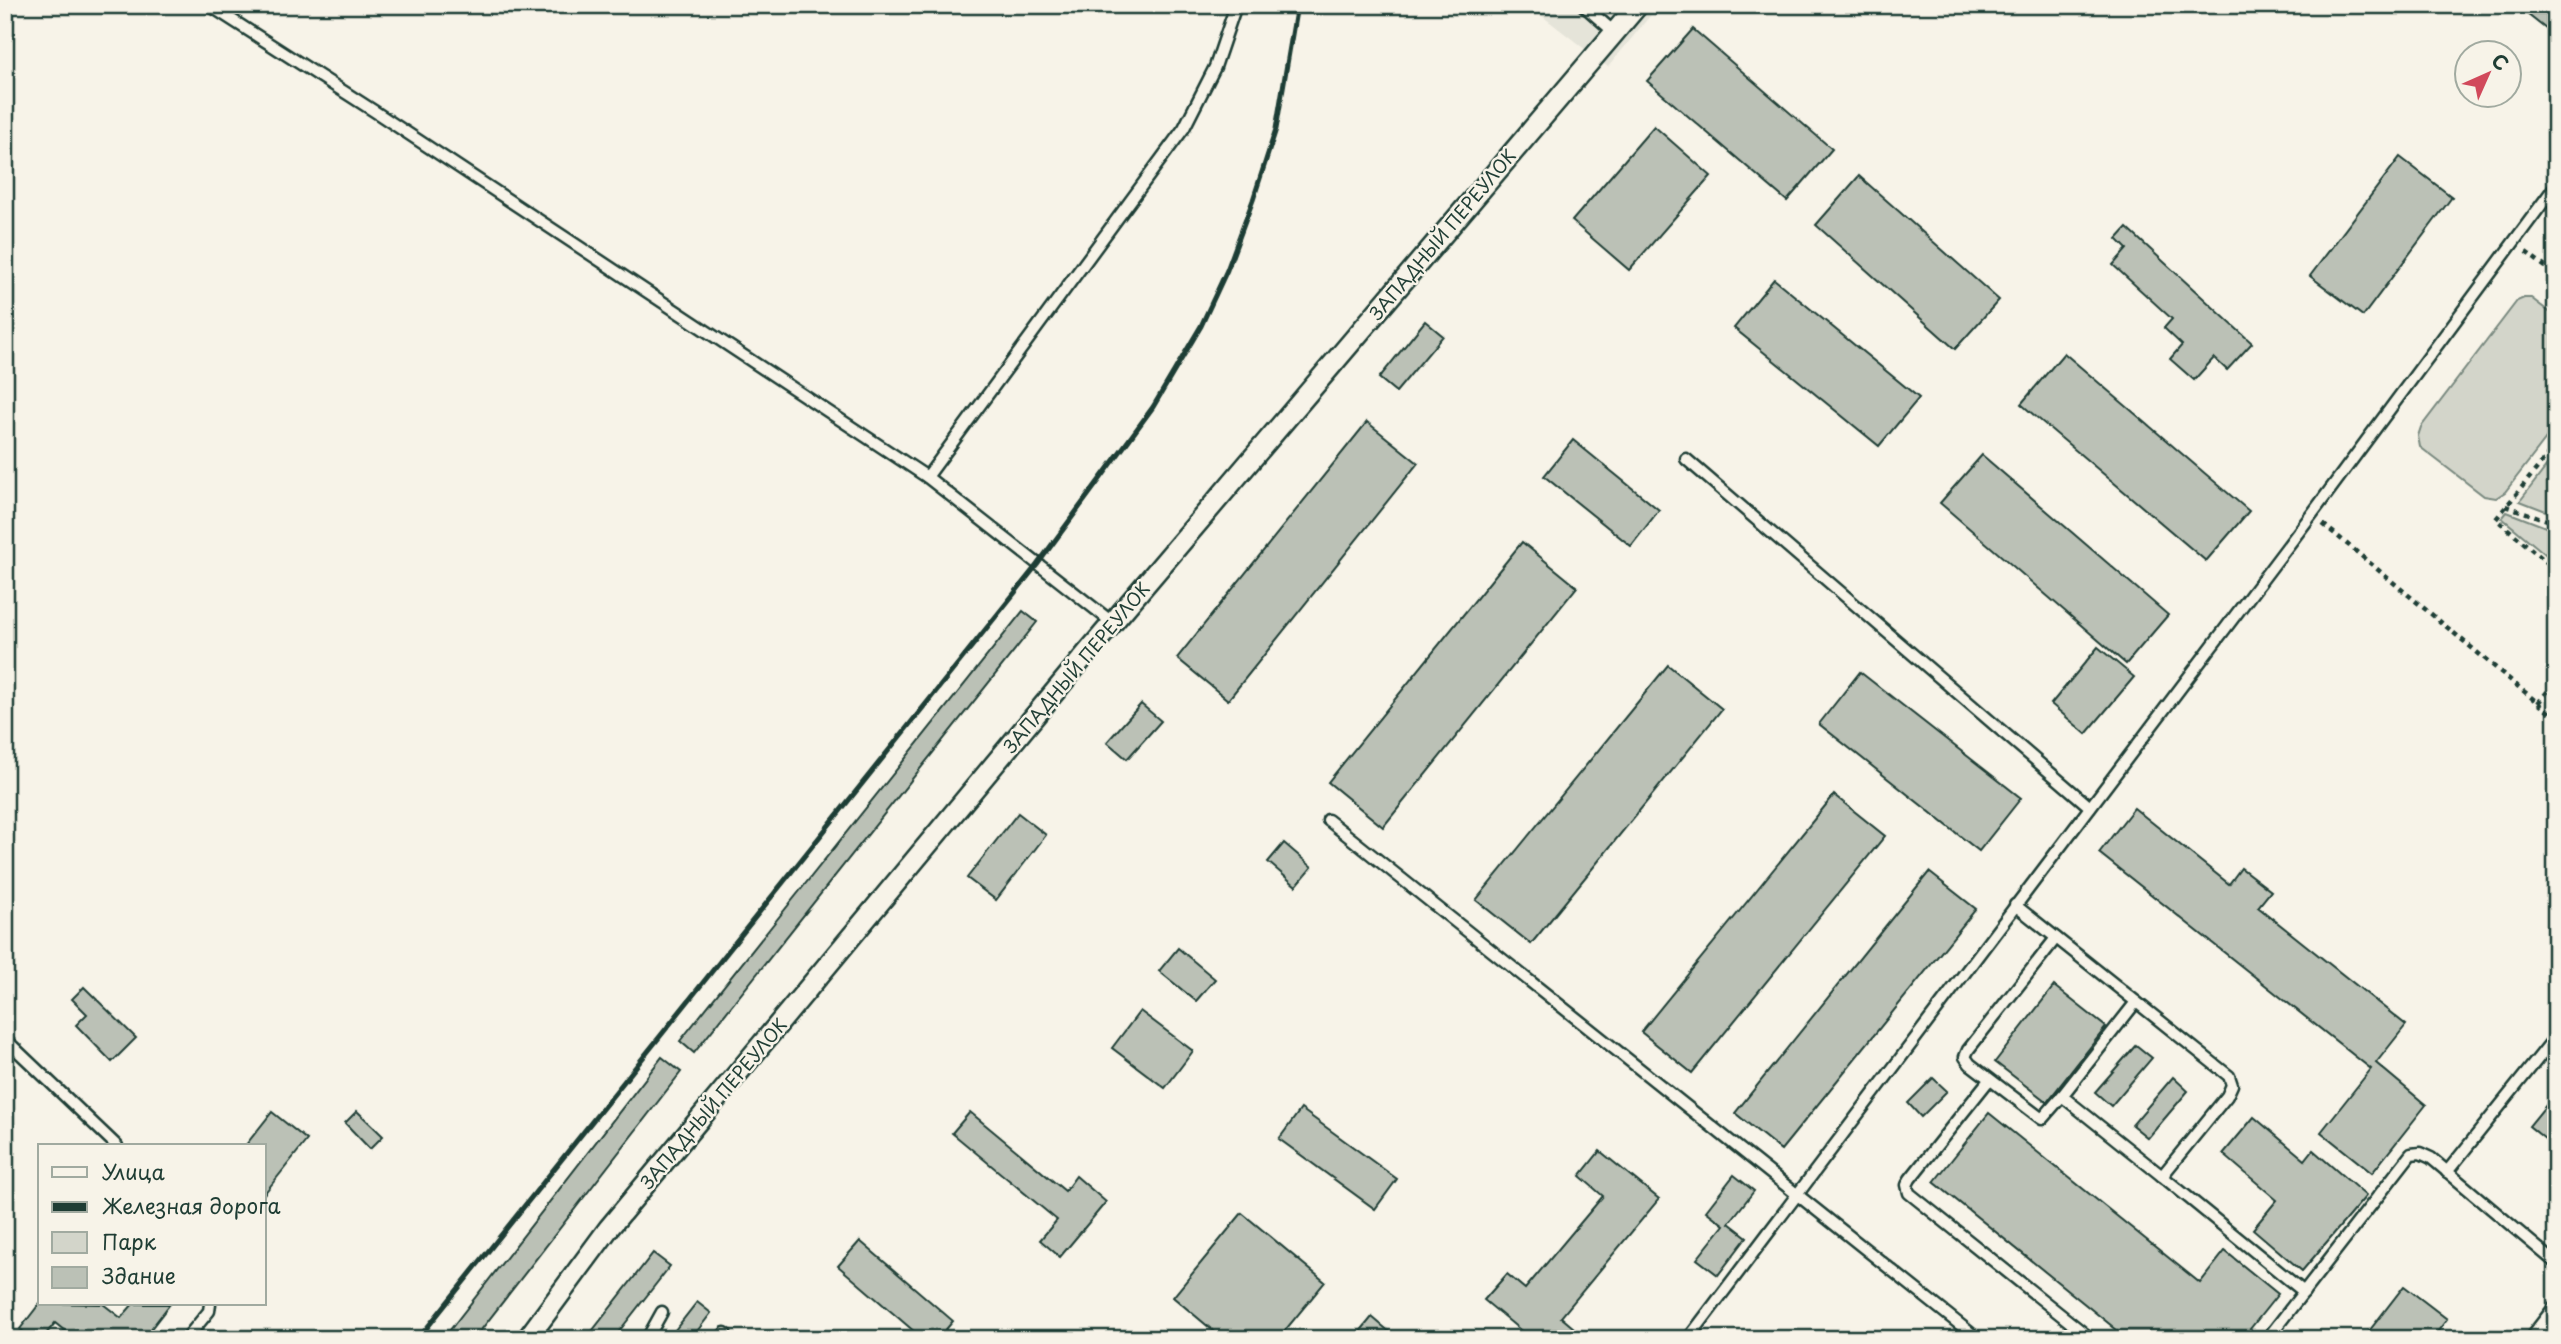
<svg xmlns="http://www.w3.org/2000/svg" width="2561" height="1344" font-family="'Playpen Sans',sans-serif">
<rect width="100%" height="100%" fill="#f7f3e8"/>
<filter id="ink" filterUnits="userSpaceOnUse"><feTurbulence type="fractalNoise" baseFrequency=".0143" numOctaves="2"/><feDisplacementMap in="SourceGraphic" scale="14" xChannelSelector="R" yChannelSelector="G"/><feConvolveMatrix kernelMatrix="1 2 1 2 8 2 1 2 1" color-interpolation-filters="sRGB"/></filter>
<g filter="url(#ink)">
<path fill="#e5e4d9" d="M1528 5H1659L1608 67Z"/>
<g fill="#d3d5ca" stroke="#79897f" stroke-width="2">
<path d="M2524 298H2531L2556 317V426L2505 492 2496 498 2484 496 2420 447 2418 436 2421 427 2517 301Z"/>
<path d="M2556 454V515L2520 501Z"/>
<path d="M2507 512 2556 531V563L2502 518Z"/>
</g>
<g fill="#bbc1b6" stroke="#1f3d34" stroke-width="2">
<path d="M2533 5H2556V37L2527 14Z"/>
<path d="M1693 29 1832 149 1787 201 1647 81Z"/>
<path d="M1654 126 1711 176 1629 270 1572 221Z"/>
<path d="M2400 157 2452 197 2363 316 2310 276Z"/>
<path d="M1859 176 1999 300 1955 349 1816 225Z"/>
<path d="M2127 228 2252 343 2227 370 2214 358 2194 380 2170 359 2182 345 2164 328 2172 319 2113 265 2127 249 2117 239Z"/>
<path d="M1774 279 1919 398 1879 446 1734 328Z"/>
<path d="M1425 321 1443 336 1396 392 1379 378Z"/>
<path d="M2064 353 2249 511 2206 561 2021 404Z"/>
<path d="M1367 422 1418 463 1228 700 1177 658Z"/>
<path d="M1573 440 1659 510 1631 546 1544 476Z"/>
<path d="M1982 455 2168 615 2126 664 1940 503Z"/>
<path d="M1522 542 1577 587 1383 827 1328 782Z"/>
<path d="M1023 611 1037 622 694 1053 680 1041Z"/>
<path d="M2098 647 2134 677 2086 734 2051 704Z"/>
<path d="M1668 665 1722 709 1531 944 1476 900Z"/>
<path d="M1860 672 2021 798 1979 851 1819 724Z"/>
<path d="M1141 704 1161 721 1127 759 1107 742Z"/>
<path d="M1834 795 1885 836 1692 1073 1641 1032Z"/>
<path d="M2134 808 2229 884 2241 868 2271 891 2258 907 2406 1025 2376 1063 2426 1105 2372 1173 2321 1132 2371 1069 2099 853Z"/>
<path d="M1018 813 1046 835 996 900 967 878Z"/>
<path d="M1284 843 1312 867 1296 886 1268 862Z"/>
<path d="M1929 872 1976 909 1781 1150 1735 1113Z"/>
<path d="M1178 948 1215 979 1196 1001 1159 971Z"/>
<path d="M2054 986 2106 1027 2047 1102 1995 1062Z"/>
<path d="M84 987 136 1038 112 1062 76 1025 87 1014 72 999Z"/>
<path d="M1140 1011 1193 1051 1165 1088 1112 1048Z"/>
<path d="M2136 1045 2152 1058 2111 1106 2095 1092Z"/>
<path d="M662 1057 681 1072 474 1339H443Z"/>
<path d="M2173 1077 2188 1091 2148 1138 2132 1125Z"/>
<path d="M1933 1078 1947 1091 1921 1117 1908 1103Z"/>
<path d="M2556 1093V1148L2529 1126Z"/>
<path d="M1301 1109 1397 1179 1375 1209 1279 1139Z"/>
<path d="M357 1111 383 1136 370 1149 345 1123Z"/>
<path d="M272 1112 307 1140 264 1194V1146H245Z"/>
<path d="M970 1112 1065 1191 1076 1176 1106 1202 1060 1257 1040 1240 1057 1220 952 1133Z"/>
<path d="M1989 1113 2200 1283 2225 1251 2278 1294 2242 1339H2128L1934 1182Z"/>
<path d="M2254 1117 2305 1160 2313 1150 2366 1196 2302 1271 2253 1229 2277 1200 2223 1154Z"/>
<path d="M1600 1151 1659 1199 1561 1317 1580 1333 1575 1339H1531L1484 1300 1507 1274 1525 1289 1603 1196 1580 1176Z"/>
<path d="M1734 1175 1754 1191 1729 1223 1747 1237 1718 1275 1697 1259 1724 1225 1706 1211Z"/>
<path d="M1242 1213 1325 1282 1278 1339H1223L1173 1297Z"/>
<path d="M860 1241 953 1321 938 1339H923L838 1266Z"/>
<path d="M653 1253 670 1266 613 1339H586Z"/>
<path d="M2404 1286 2447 1319 2432 1339H2363Z"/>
<path d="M697 1302 711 1313 691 1339H668Z"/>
<path d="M40 1303 103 1304 121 1318 133 1304H170L143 1339H75L55 1323 42 1339H33L20 1329Z"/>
<path d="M1372 1317 1398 1339H1354Z"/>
</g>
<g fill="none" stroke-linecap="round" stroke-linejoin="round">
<g stroke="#1f3d34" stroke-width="15">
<g id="lane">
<path d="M209 5 374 111 927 477 1113 623"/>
<path d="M1583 5 1614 32"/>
<path d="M1686 459 2090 807"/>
<path d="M927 477 1184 128 1215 67 1236 5"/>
<path d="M1328 820 1978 1339"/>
<path d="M2015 905 2229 1076 2232 1085 2227 1096 2162 1176 2304 1292"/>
<path d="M2056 938 1968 1050 1965 1057 1970 1064 2042 1119 2062 1096"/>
<path d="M2136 1002 2062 1096 2162 1176"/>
<path d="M5 1039 117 1146"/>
<path d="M1989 1080 1910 1179 1907 1185 1909 1193 2091 1339"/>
<path d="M2447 1172 2556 1036"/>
<path d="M186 1339 209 1311 210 1304"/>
<path d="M647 1339 662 1312"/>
<path d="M720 1339 725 1333"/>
<path d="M1688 1339 2312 514 2556 185"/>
<path d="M2267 1339 2411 1154 2420 1153 2431 1158 2556 1263"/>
</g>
</g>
<g stroke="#1f3d34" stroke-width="24">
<g id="street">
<path d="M527 1339 609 1228 1087 653 1638 5"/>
<path d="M2535 1339 2556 1312"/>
</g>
</g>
<g stroke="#1f3d34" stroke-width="4.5" stroke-dasharray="5 5" stroke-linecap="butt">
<path d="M2526 252 2556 275"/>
<path d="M2556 445 2496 519 2556 570"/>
<path d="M2506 506 2556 523"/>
<path d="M2323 524 2556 718"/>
<path d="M2538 703 2556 681"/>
</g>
<use href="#lane" stroke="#f7f3e8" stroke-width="10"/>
<use href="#street" stroke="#f7f3e8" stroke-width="19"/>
<path stroke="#1f3d34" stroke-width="5" d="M418 1339 1037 565 1153 407 1201 326 1227 270 1253 200 1276 129 1297 5"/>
</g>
</g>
<g text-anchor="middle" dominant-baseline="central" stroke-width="5" stroke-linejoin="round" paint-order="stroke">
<g font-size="18" fill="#1f3d34" stroke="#f7f3e8">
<text transform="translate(1442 234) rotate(-50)">ЗАПАДНЫЙ ПЕРЕУЛОК</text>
<text transform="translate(1076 667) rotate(-50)">ЗАПАДНЫЙ ПЕРЕУЛОК</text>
<text transform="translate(713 1103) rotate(-50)">ЗАПАДНЫЙ ПЕРЕУЛОК</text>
</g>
</g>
<rect width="2561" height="1344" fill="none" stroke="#f7f3e8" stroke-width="28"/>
<rect x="14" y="14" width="2533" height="1316" fill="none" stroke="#1f3d34" stroke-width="2.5" filter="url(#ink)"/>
<rect x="38" y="1144" width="228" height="161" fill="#f7f3e8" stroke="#a1aaa0" stroke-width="2"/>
<rect x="52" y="1167" width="35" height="10" fill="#f7f3e8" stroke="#a1aaa0" stroke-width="2"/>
<text x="102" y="1180" font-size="21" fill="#1f3d34">Улица</text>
<rect x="52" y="1202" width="35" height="10" fill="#1f3d34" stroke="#a1aaa0" stroke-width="2"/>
<text x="102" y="1214" font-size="21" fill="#1f3d34">Железная дорога</text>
<rect x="52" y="1232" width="35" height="21" fill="#d3d5ca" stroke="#a1aaa0" stroke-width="2"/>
<text x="102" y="1250" font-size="21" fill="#1f3d34">Парк</text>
<rect x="52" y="1267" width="35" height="21" fill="#bbc1b6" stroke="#a1aaa0" stroke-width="2"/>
<text x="102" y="1284" font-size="21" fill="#1f3d34">Здание</text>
<g transform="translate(2488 74) rotate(45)"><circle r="33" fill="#f7f3e8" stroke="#a1aaa0" stroke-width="2"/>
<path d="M0-5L12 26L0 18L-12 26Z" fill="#d1495b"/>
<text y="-10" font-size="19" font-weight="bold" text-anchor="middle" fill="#1f3d34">С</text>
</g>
</svg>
